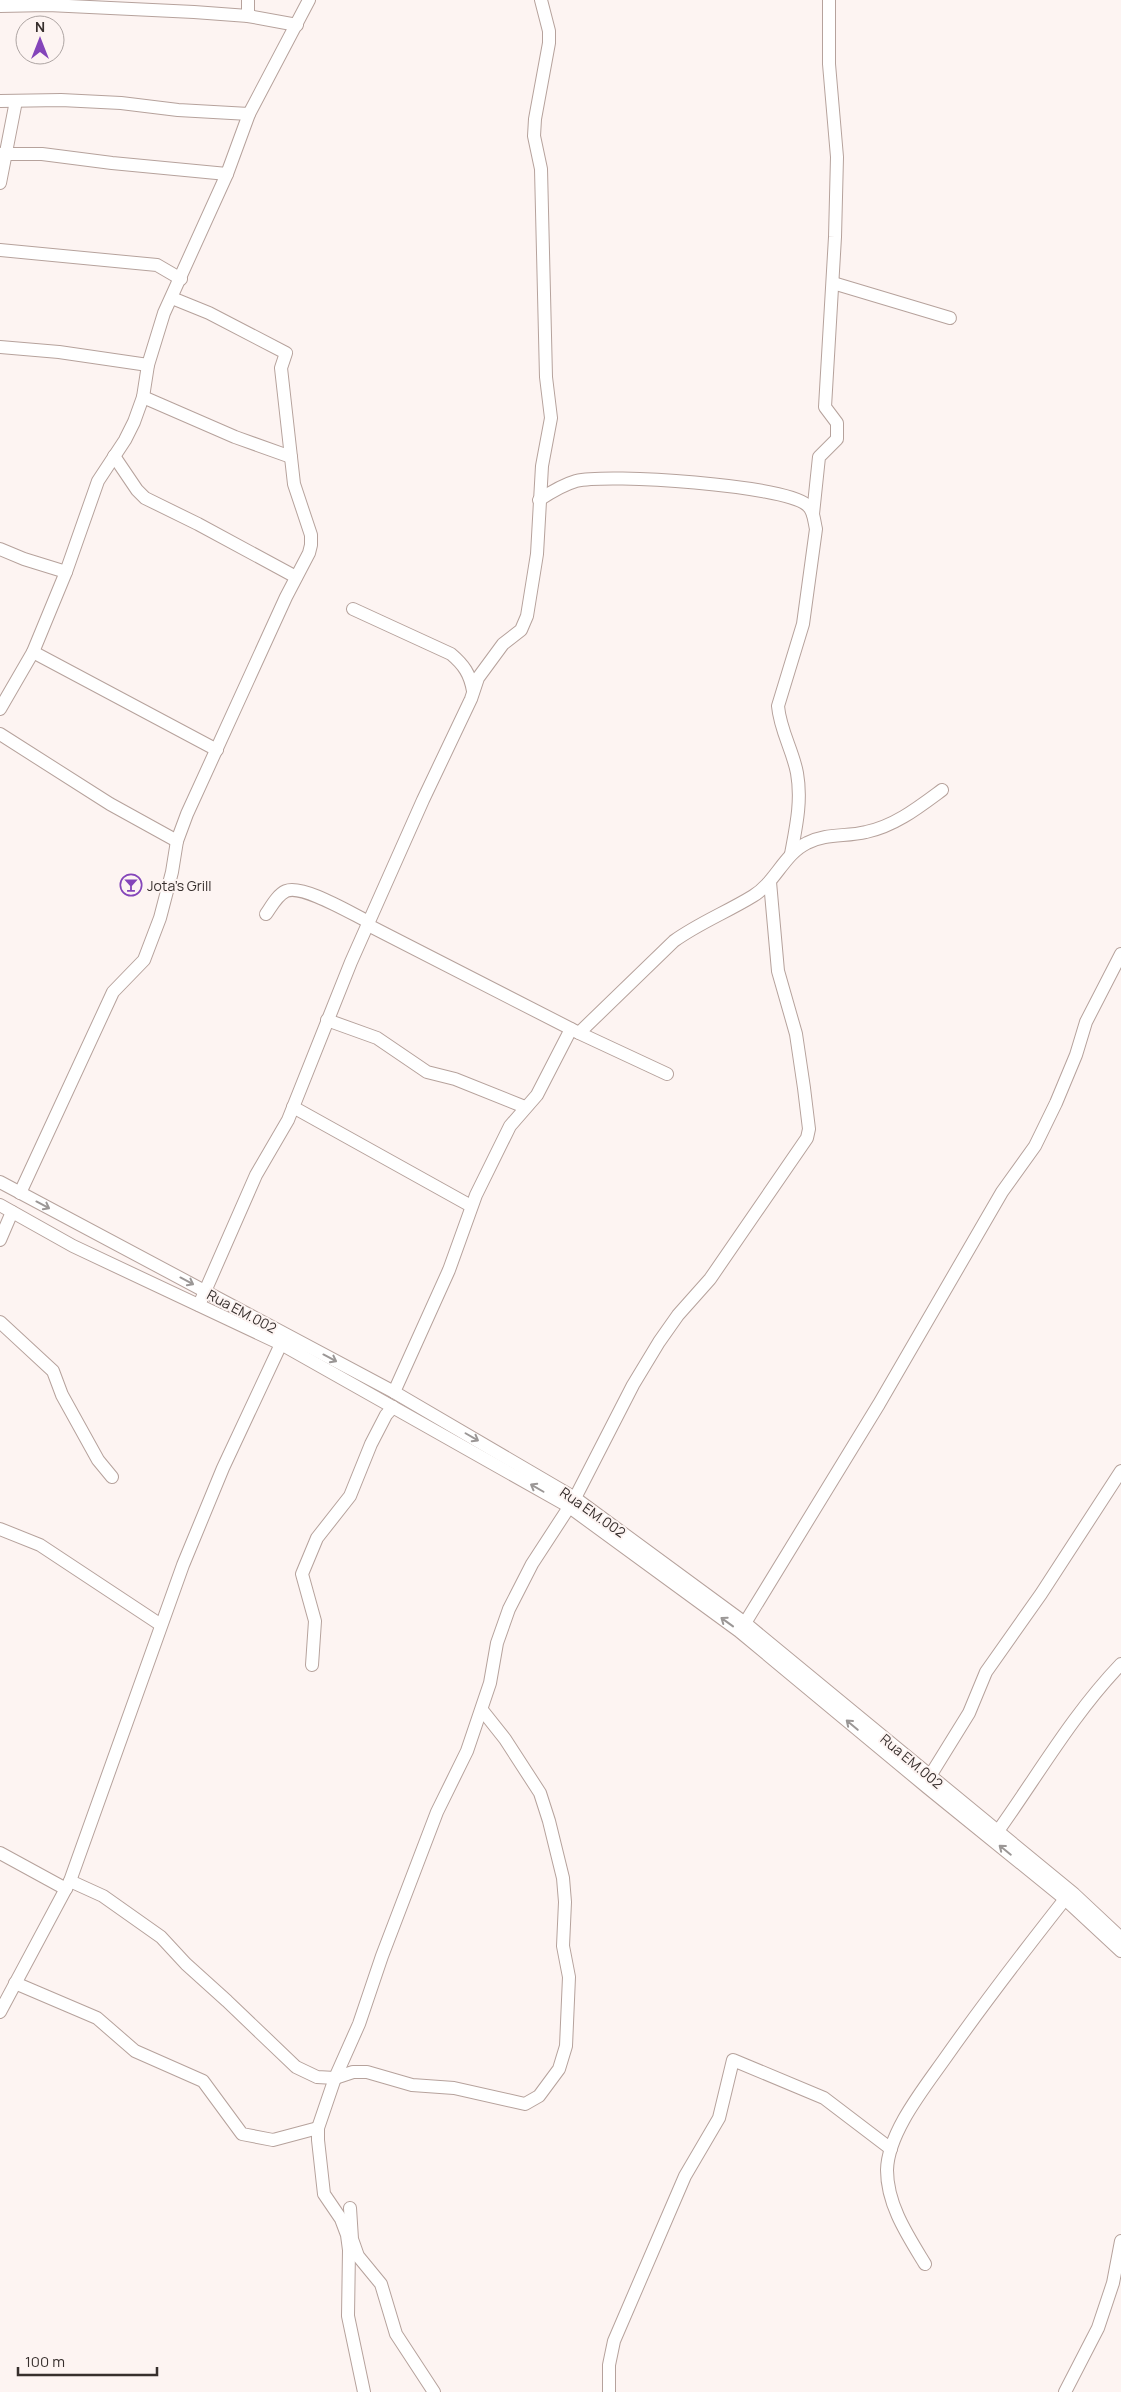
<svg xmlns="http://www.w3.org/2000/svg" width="1121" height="2392" font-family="Manrope,sans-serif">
<rect width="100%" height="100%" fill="#fdf4f2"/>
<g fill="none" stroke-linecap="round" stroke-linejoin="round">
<g stroke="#b6a29c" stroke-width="14">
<g id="minor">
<path d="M0 6 48 5 194 12 248 16 297 25"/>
<path d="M248 16V0"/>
<path d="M0 101 61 100 121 103 178 110 249 114"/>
<path d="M0 154H42L112 163 227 174"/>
<path d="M0 183 16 101"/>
<path d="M0 250 157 265 181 279"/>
<path d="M833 283 950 318"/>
<path d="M0 347 59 352 148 365"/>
<path d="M143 397 235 437 291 457"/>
<path d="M114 456 137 490 145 498 198 524 296 577"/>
<path d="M539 500C551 492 562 485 576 481 609 473 783 485 807 505 814 510 814 521 816 529L803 624 778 706C780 730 793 751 797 773 802 801 796 827 791 854"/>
<path d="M813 514 819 457 837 439V423L825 407 835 237 837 157 829 64V0"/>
<path d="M0 549 24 559 66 572"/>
<path d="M353 609 451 654C464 665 470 674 473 691"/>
<path d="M33 652 217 750"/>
<path d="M0 709 33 652 66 572 98 481 125 440 134 422 143 397 148 365 164 313 227 174 249 114 309 0"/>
<path d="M0 734 110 804 177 841"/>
<path d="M266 914C271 907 277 895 286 891 303 884 352 914 369 922"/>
<path d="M368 925 579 1033 667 1074"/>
<path d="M327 1020 377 1038 427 1072 455 1079 525 1107"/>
<path d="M579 1033 674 941C699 923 727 912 753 896 775 883 784 854 807 843 826 833 846 837 866 832 895 826 919 807 942 790"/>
<path d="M293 1107 471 1206"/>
<path d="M0 1182 394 1392 575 1498 745 1623 1074 1894 1121 1938"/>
<path d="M20 1193 113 992 144 960 160 918 172 872 177 841 187 814 286 597 309 553 311 545V535L294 484 281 368 286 353 209 313 172 298"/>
<path d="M0 1205 73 1246 281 1344 568 1506 739 1631 928 1788 1065 1899 1121 1951"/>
<path d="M0 1240 12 1212"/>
<path d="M199 1305 256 1175 288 1120 351 962 423 800 471 699 478 678 503 644 521 630 527 616 537 554 542 466 551 418 546 377 541 169 534 136 535 119 549 43V31L541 0"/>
<path d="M0 1322 53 1371 62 1395 98 1460 112 1477"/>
<path d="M394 1392 449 1270 476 1195 510 1126 537 1095 571 1029"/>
<path d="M0 1529 40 1545 161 1625"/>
<path d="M745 1623 879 1404 1002 1192 1035 1146 1056 1103 1076 1055 1086 1022 1121 954"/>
<path d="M312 1665 315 1621 302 1574 317 1538 350 1496 371 1444 386 1415 393 1407"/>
<path d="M930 1776 969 1713 986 1672 1041 1594 1121 1471"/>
<path d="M998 1831C1038 1775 1073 1714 1121 1664"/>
<path d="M0 1853 66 1889"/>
<path d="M70 1881 103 1896 161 1937 186 1964 227 2001 296 2067 317 2077 335 2078 353 2072H367L412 2085 454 2088 525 2104 539 2096 559 2069 566 2046 569 1977 563 1946 565 1902 563 1878 549 1821 540 1793 505 1739 482 1710"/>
<path d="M15 1983 97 2018 135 2051 203 2081 242 2134 273 2140 318 2128"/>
<path d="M0 2012 70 1881 183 1565 223 1468 281 1344"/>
<path d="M350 2208 352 2239 358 2256 381 2284 396 2334 434 2392"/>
<path d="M925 2264C908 2236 887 2205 887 2170 888 2132 925 2087 946 2057 984 2003 1024 1951 1065 1899"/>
<path d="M364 2392 348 2316 349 2250 347 2235 341 2219 324 2194 318 2140V2128L335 2078 359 2024 382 1956 437 1812 467 1751 490 1683 497 1643 509 1609 532 1564 575 1498 633 1385 659 1342 678 1315 710 1279 807 1138 809 1129 804 1088 796 1034 778 971 770 882"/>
<path d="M609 2392V2365L614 2341 685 2176 719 2118 733 2060 824 2098 891 2149"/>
<path d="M1065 2392 1098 2328 1113 2283 1121 2241"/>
</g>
</g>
<use href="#minor" stroke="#fff" stroke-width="12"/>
</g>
<defs><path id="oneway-shaft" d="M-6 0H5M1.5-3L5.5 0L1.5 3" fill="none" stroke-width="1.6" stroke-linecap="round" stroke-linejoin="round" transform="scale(1.25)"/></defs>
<g stroke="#9b9796">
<use href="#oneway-shaft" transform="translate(43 1205) rotate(28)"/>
<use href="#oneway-shaft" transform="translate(187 1281) rotate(28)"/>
<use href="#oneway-shaft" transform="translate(330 1358) rotate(28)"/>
<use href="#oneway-shaft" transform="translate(472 1437) rotate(30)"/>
<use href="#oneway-shaft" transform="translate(537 1488) rotate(-150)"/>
<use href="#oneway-shaft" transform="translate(727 1622) rotate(-144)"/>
<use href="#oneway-shaft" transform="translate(852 1725) rotate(-140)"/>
<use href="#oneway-shaft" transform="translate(1005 1850) rotate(-141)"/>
</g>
<defs>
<g id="bar-ring" transform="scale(1.125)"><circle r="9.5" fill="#fdf4f2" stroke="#8445ba" stroke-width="1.5"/><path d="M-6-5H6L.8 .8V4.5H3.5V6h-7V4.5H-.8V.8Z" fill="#8445ba"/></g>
</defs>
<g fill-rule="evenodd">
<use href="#bar-ring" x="131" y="885"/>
</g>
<g text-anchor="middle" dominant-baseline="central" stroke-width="4" stroke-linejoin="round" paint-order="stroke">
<g font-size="14" fill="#372f2d" stroke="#fdf4f2" text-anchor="start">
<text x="147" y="885">Jota's Grill</text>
</g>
<g font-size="14" fill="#372f2d" stroke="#fdf4f2">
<text transform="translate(242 1311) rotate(28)">Rua EM.002</text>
<text transform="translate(593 1512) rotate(35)">Rua EM.002</text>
<text transform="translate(912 1761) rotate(40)">Rua EM.002</text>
</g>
</g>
<g transform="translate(40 40)"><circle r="24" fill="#fdf4f2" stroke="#aea5a3"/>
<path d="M0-4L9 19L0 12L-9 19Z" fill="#8445ba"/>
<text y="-8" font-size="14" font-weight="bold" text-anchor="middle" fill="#372f2d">N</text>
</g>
<path d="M18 2367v8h139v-8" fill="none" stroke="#372f2d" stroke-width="2.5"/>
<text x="25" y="2367" font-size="15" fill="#372f2d" stroke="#fdf4f2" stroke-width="4" paint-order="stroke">100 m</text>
</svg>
